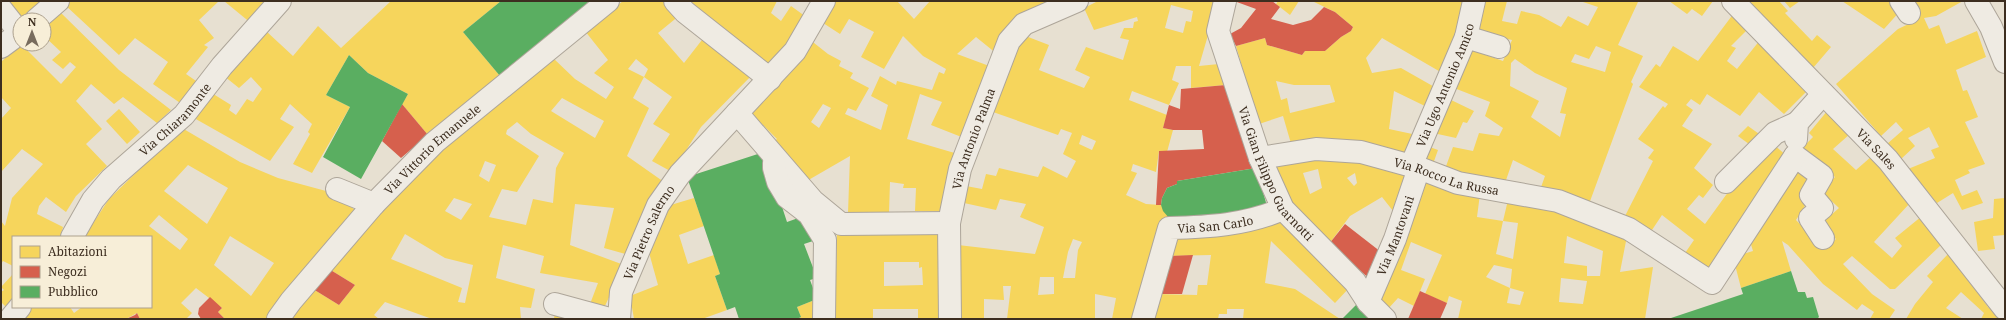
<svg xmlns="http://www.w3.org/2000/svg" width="2006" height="320" font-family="'Noto Serif',serif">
<rect width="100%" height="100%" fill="#e7e0d1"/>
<g fill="#f6d55c" fill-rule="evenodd">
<path d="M5 1H44L24 20H21Z"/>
<path d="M70 1H219L199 20 214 38 204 45 208 47 186 74 199 83 183 105 153 84 168 62 135 38 119 55 65 5Z"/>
<path d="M224 1H271L252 24Z"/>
<path d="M391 1H501L463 32 500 76 428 135 402 104 408 94 368 73 349 55 326 95 350 107 312 173 293 164 310 134 308 132 312 124 290 104 280 119 294 127 270 161 194 118 210 92 231 105 229 110 236 115 247 99 253 102 262 89 251 77 239 88 224 76 266 31 293 56 318 26 341 48Z"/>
<path d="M623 1H667L680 15 658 33 684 63 705 36 753 74 701 127 672 172 652 161 670 134 653 124 672 97 644 77 633 98 649 108 627 156 664 182 629 255 604 248 614 208 575 204 570 245 624 265 604 308 590 304 598 283 540 273 544 256 503 245 496 278 535 289 531 308 520 307 521 319H432L385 302 374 315 379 319H293L289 317 313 289 339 305 355 285 329 269 394 197 441 151 552 57 575 79 606 99 614 87 594 73 608 60 585 31ZM636 59 648 69 644 77 628 69ZM562 98 604 121 595 138 551 111ZM517 122 531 134 564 153 556 168 553 203 533 199 526 225 489 217 502 189 517 192 539 156 506 134 507 130ZM485 161 496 165 489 182 479 176ZM454 198 472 204 461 220 445 211ZM405 234 445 258 473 265 465 303 458 302 462 288 391 259Z"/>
<path d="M686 1H777L771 13 781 21 791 6 809 19 770 72Z"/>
<path d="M832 1H897L914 19 930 1H1059L997 54 976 37 957 54 992 67 964 138 931 125 942 102 920 94 907 139 958 154 946 211H915L916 188H903L904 184 890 182 889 213H848L850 156 805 182 774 141 777 139 750 112 809 39 828 54 841 61 839 66 853 73 850 78 869 88 856 111 848 108 845 114 881 130 888 105 871 96 880 76 896 85 897 81 932 90 939 72 944 74 946 69 923 56 903 36 884 69 861 57 874 32 849 19 840 34 820 21ZM823 104 831 108 819 128 811 122Z"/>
<path d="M1098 1H1218L1199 66 1219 64 1226 85 1191 88V66H1176L1172 80 1179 83 1169 105 1132 91 1129 100 1167 115 1163 128 1173 130 1167 152 1159 151 1156 172 1133 164 1131 171 1137 173 1126 195 1146 204 1161 205 1169 218 1135 319H1112L1116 298 1095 294V319H1007L1011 286H1003L1004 300 984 299V319H958V245L1035 254 1044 227 1020 217 1026 204 1000 199 996 210 964 203 966 186 982 189 986 174 996 176 999 168 1038 177 1043 166 1067 178 1076 161 1063 154 1072 133 1061 129 1058 135 993 112 1023 35 1049 45 1039 70 1084 88 1090 77 1075 70 1086 47 1123 60 1129 40 1120 38 1124 28H1133L1134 22 1138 21 1137 17 1094 30 1084 8ZM1171 5 1193 11 1191 22 1186 21 1183 33 1165 28ZM1082 135 1096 141 1092 150 1079 144ZM1073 239 1082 242 1078 250 1075 278H1063L1068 252ZM1040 277H1054V294L1038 295Z"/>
<path d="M1278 1H1299L1290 15 1276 4Z"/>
<path d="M1312 1H1468L1444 74 1382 38 1366 58 1372 73 1401 68 1438 89 1429 108 1394 91 1389 129 1417 135 1406 159 1292 147 1283 116 1259 124 1236 46 1265 38 1267 45 1302 55 1305 51H1325L1341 37 1351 31 1353 27 1335 12ZM1276 81 1294 85H1330L1335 102 1290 113 1287 98 1281 100Z"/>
<path d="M1483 1H1507L1502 21 1517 24 1521 11 1539 15 1561 27 1568 16 1588 26 1598 7 1580 1 1638 2 1618 45 1643 56 1631 82 1633 84 1589 204 1540 190 1545 176 1513 160 1505 183 1445 169 1453 147 1473 151 1479 133 1499 136 1503 128 1485 116 1490 102 1454 88 1469 49 1503 61 1512 40 1476 32ZM1596 46 1611 52 1605 72 1571 62 1575 54 1589 59ZM1515 59 1535 73 1567 88 1560 113 1566 114 1560 137 1531 117 1539 101 1510 86 1511 63Z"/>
<path d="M1669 1H1713L1702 16 1692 9 1687 14Z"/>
<path d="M1745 1H1779L1788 11 1785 13 1812 41 1817 35 1831 47 1813 68Z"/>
<path d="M1784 1H1800L1790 8Z"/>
<path d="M1842 1H1895L1902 9 1884 29Z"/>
<path d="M1908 1H1963L1936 16 1924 18 1929 29 1939 25 1946 44 1977 31 1986 57 1956 70 1963 91 1967 90 1978 117 1965 122 1985 164 1968 170 1970 173 1955 180 1962 196 1977 190 1983 203 1962 210 1953 193 1937 203 1908 169 1935 158 1931 150 1939 147 1929 127 1908 138 1915 146 1901 159 1887 144 1903 130 1896 122 1881 136 1836 84 1898 29 1917 20Z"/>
<path d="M59 11 119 70 171 110 157 123 123 97 114 104 91 84 76 101 102 129 86 144 107 166 76 196 66 212 46 197 39 206 37 214 63 227 60 237H13V266L3 261 1 264V221L5 226 12 198 43 164 22 149 1 172V119L11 108 1 97V62L20 44H34L27 50 61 84 76 67 70 62 63 69 52 60 61 52 44 36V24Z"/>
<path d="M1734 13 1749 28 1731 46 1736 48 1727 61 1737 69 1760 40 1808 90 1784 114 1759 92 1740 116 1707 94 1700 105 1691 99 1686 105 1693 110 1682 126 1712 144 1694 168 1713 185 1703 198 1699 195 1687 209 1705 224 1726 195 1773 144 1788 157 1712 276 1683 256 1694 240 1662 215 1650 233 1624 218 1653 161 1648 158 1654 150 1638 139 1663 106 1665 108 1668 104 1639 87 1656 64 1660 67 1673 46 1698 61Z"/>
<path d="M1449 99 1474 111 1467 123 1463 122 1456 138 1433 133Z"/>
<path d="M119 109 140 132 127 144 106 121Z"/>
<path d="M1828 110 1850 134 1833 149 1856 170 1872 156 1910 203 1874 242 1892 258 1902 246 1895 238 1922 216 1942 244 1895 289H1890L1852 256 1843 264 1872 294 1895 310 1889 319H1870L1874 312 1862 304 1857 310 1823 284 1788 245 1782 241 1791 271 1741 288 1733 257 1753 251 1749 238 1795 165 1814 178 1808 201 1796 220 1824 249 1836 239 1821 224 1839 208 1821 191 1835 177 1801 149 1813 137 1809 133Z"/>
<path d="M1748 126 1762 136 1753 147 1738 136Z"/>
<path d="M182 128 240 162 278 178 326 191 357 211 313 258 267 319H225L218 312 222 308 196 288 181 303 192 313 186 319H140L137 313 126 319H20L31 307H70L74 313 82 307H151V237H84L109 199ZM188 165 228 188 207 224 164 191ZM159 215 188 239 180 250 149 226ZM230 236 274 263 251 296 214 265Z"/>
<path d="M1427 146 1438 150 1433 164 1421 161Z"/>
<path d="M1318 154 1387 164 1411 178 1397 216 1382 197 1350 216 1329 244 1290 206 1273 161ZM1318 169 1322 188 1310 194 1303 173ZM1355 173 1357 183 1354 186 1347 178Z"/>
<path d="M1421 178 1480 194 1477 217 1503 221 1508 200 1545 205 1627 236 1620 272 1653 267 1645 319H1458L1462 301 1449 296 1447 303 1425 294 1442 255 1411 242 1401 270 1425 279 1414 306 1398 298 1387 310 1377 300ZM1503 221 1518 223 1513 259 1496 254ZM1567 236 1603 251 1600 276H1587V266L1564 263ZM1494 265 1512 269 1510 288 1524 292 1520 305 1507 303 1510 288 1486 277ZM1561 278 1587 281 1583 304 1559 302Z"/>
<path d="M694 198 704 226 679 235 688 264 714 255 720 274 715 276 727 310 702 319H634L630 296 658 285 648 249 664 207Z"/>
<path d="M2005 198V235L1993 236 1995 249 1978 251 1974 222 1993 218 1994 199Z"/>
<path d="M1277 217 1350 287 1335 303 1271 241 1265 283 1295 289 1340 319H1243L1244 309H1227V314H1219L1218 319H1151L1157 294 1197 295 1198 285H1207L1211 255 1169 256 1174 232Z"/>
<path d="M942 229 943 319H918V309H873V319H835L837 232ZM884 262H919V268L922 267 923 285 884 286Z"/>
<path d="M1949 253 1988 307 2001 319H1981L1984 313 1961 292 1946 308 1963 319H1906L1915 304 1933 282 1927 276Z"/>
<path d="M13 274V305L9 310 1 302V292L4 290 1 287Z"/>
<path d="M817 299V319H797L801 317 797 307Z"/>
<path d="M555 311 587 319H554Z"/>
</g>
<g fill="#d6604d">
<path d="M1234 1H1272L1280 7 1271 19 1293 25 1311 20 1324 7 1335 12 1353 27 1351 31 1341 37 1325 51H1305L1302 55 1267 45 1265 38 1236 46 1230 34 1241 28 1256 9Z"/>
<path d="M1226 85 1256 168 1177 181V184L1167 188 1162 198 1161 205H1156L1159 151 1204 149 1202 130H1173L1163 128 1169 105 1180 109 1181 89Z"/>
<path d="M402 104 428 135 401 158 382 141Z"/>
<path d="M1345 224 1381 252 1371 280 1329 244Z"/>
<path d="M1193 255 1182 294H1157L1169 256Z"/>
<path d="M329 269 355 285 339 305 313 289Z"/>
<path d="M1420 291 1447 303 1440 319H1408Z"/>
<path d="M210 297 222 308 218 312 225 319H201L198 314 199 308Z"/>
<path d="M137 313 140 319H126L135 315Z"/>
</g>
<g fill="#5aae61">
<path d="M501 1H590L500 76 463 32Z"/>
<path d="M349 55 368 73 408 94 361 179 323 157 350 107 326 95Z"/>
<path d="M764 152 787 222 804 216 813 241 804 244 817 278 810 280 817 299 797 307 801 317 797 319H739L735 307 727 310 715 276 720 274 687 177Z"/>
<path d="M1256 168 1267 206 1200 220 1169 218 1163 211 1161 205 1162 198 1167 188 1177 184V181Z"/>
<path d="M1791 271 1798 292H1805L1807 298 1813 297 1819 317 1817 319H1668L1743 294 1741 288Z"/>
<path d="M1358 303 1377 319H1342Z"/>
</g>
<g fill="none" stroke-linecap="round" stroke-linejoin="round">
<g stroke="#ada599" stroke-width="24">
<g id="minor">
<path d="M675 1 685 12 770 79"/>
<path id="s1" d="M1225 1 1218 31 1260 158 1283 209 1355 282 1368 302 1385 319"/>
<path id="s2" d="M1733 1 1888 160 2005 309"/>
<path d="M1901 1 1909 13"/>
<path d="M1976 1 1991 27 2005 62"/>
<path d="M1 9 20 33"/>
<path d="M36 20 58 1"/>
<path d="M1466 37 1499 47"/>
<path d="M1 47 20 33"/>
<path d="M737 113 813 201 841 224 949 223"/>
<path d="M1796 139 1797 123 1823 94"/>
<path d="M1795 156 1822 176 1811 195 1822 208 1810 218 1823 238"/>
<path id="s3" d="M1260 158 1316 149 1361 152 1419 168 1458 183 1558 201 1629 229 1712 283 1795 156"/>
<path d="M774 163V168L778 182 787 197 809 214 825 240 824 319"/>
<path id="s4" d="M1411 166 1466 37 1474 1"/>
<path d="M1726 182 1775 133 1797 123"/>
<path d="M337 189 374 204"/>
<path id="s5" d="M72 237 93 200 111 179 184 115 222 66 280 1"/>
<path id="s6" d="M1368 302 1395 239 1419 168"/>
<path d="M555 304 610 319"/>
<path d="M10 319 20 307"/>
<path id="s7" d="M278 319 291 301 374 204 435 142 608 1"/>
<path id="s8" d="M619 319 621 292 658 205 680 174 795 51 824 1"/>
<path id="s9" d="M950 319 949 223 960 169 1009 41 1024 24 1077 1"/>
<path id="s10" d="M1143 319 1169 228C1209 227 1246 225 1283 209"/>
</g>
</g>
<use href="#minor" stroke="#efebe3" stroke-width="22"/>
</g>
<g text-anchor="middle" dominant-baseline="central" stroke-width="4" stroke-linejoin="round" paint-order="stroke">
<g font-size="12" fill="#3d2e20" stroke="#f7eed8">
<text stroke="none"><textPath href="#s4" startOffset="88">Via Ugo Antonio Amico</textPath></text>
<text stroke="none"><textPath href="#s5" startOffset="158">Via Chiaramonte</textPath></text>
<text stroke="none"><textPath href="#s9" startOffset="184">Via Antonio Palma</textPath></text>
<text stroke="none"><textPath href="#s7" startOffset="230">Via Vittorio Emanuele</textPath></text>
<text stroke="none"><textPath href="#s2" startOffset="206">Via Sales</textPath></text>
<text stroke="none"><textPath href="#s1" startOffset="186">Via Gian Filippo Guarnotti</textPath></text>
<text stroke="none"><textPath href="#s3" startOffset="191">Via Rocco La Russa</textPath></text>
<text stroke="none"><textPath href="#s10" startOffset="141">Via San Carlo</textPath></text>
<text stroke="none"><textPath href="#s8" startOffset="93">Via Pietro Salerno</textPath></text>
<text stroke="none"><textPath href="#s6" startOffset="72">Via Mantovani</textPath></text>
</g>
</g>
<rect width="2006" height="320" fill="none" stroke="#3d2e20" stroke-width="4"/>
<rect x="12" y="236" width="140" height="72" fill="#f7eed8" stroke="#ada18e"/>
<rect x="20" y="246" width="20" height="12" fill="#f6d55c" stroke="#ada18e"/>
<text x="48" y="256" font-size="12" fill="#3d2e20">Abitazioni</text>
<rect x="20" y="266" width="20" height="12" fill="#d6604d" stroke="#ada18e"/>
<text x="48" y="276" font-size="12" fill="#3d2e20">Negozi</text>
<rect x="20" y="286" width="20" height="12" fill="#5aae61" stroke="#ada18e"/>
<text x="48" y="296" font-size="12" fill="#3d2e20">Pubblico</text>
<g transform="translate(32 32)"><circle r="19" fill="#f7eed8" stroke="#ada18e"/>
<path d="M0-3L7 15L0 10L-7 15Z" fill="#786c5e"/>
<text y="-6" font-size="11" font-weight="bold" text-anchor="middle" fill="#3d2e20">N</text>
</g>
</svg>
